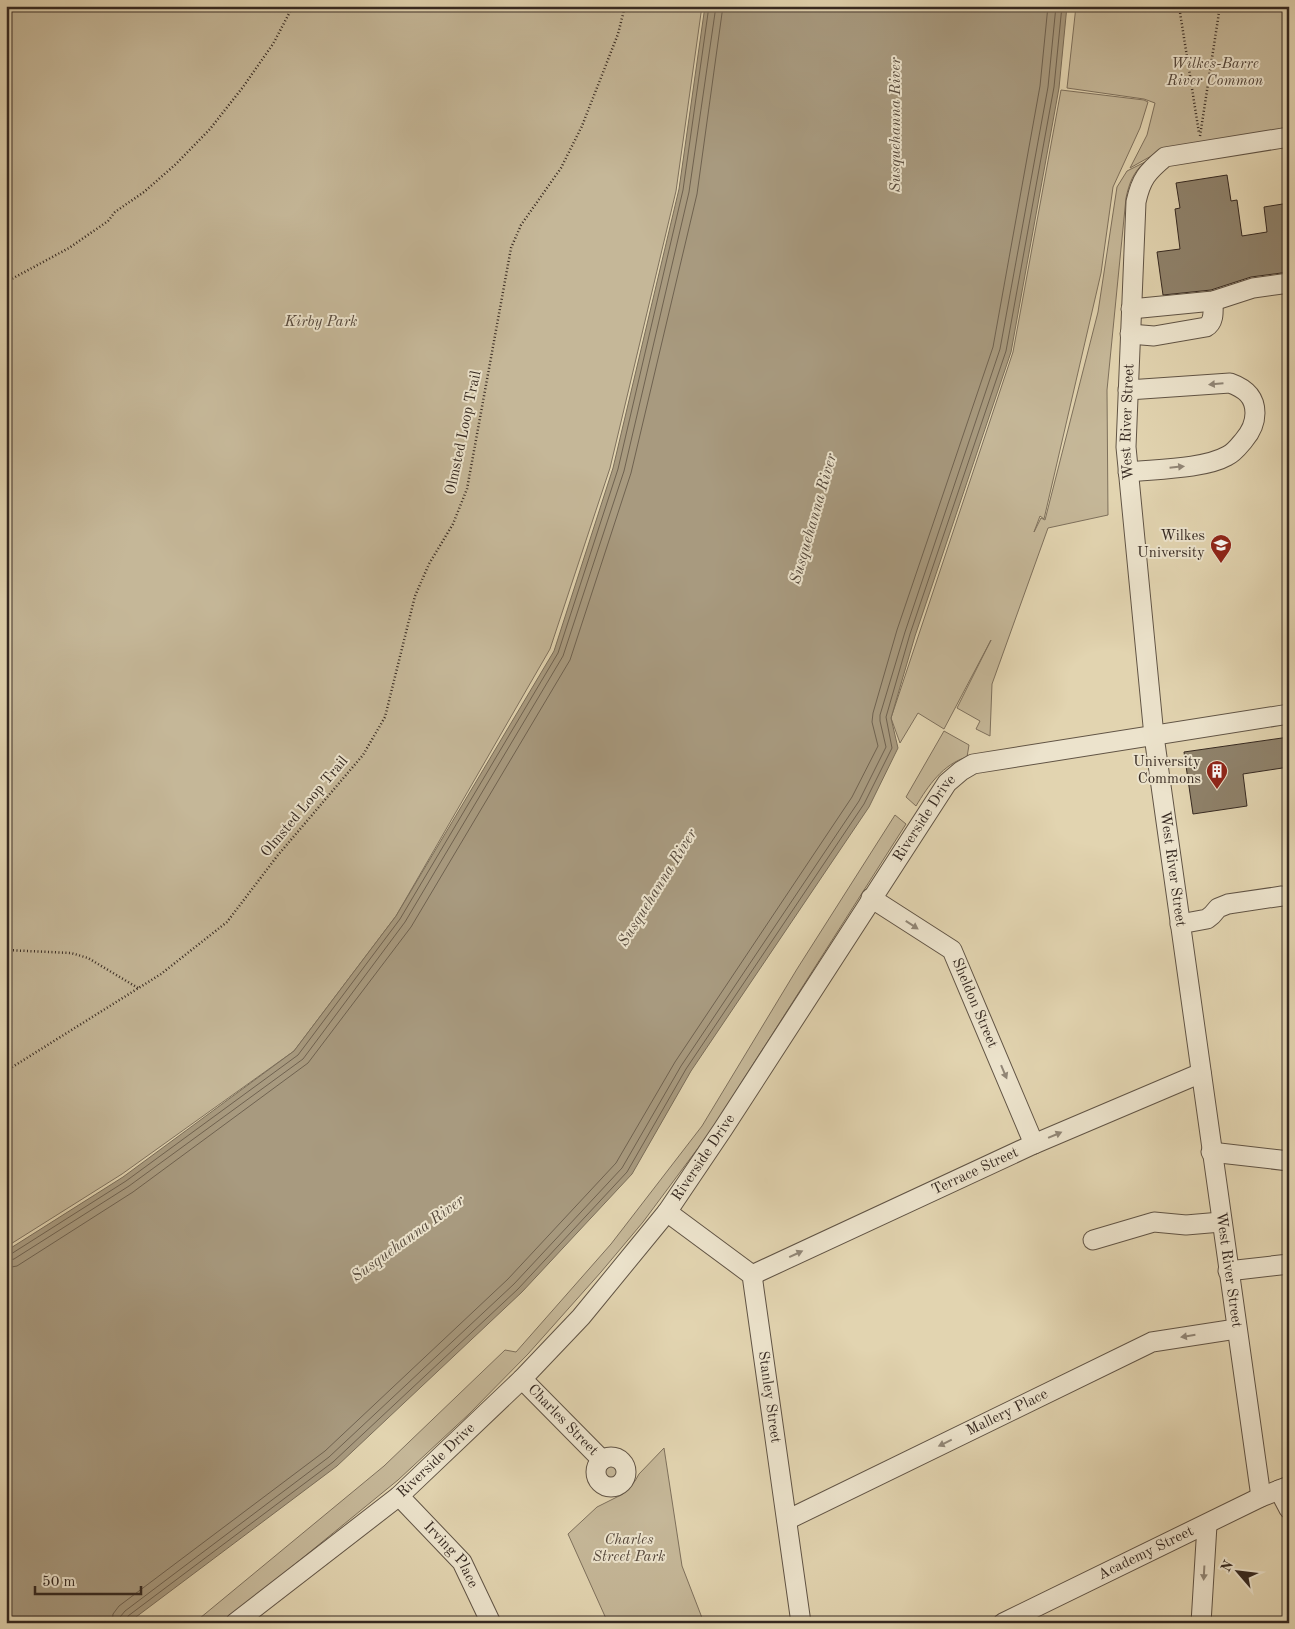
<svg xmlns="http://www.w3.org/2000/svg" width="1295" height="1629" font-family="'Old Standard TT',serif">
<rect width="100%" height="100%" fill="#e2d4b0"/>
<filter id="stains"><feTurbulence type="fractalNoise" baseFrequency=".004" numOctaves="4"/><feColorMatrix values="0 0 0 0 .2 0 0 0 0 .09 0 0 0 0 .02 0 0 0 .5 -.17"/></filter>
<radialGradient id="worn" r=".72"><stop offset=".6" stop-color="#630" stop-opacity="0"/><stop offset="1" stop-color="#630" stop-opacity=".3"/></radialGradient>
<g fill="#c5b798" stroke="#7e705c">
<path d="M6 6H702L676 191 610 468 550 649 396 916 294 1051 122 1174 6 1247Z"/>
<path d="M1076 6H1289V129L1181 145 1153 155 1130 168 1147 135 1155 103 1144 99 1067 88Z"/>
<path d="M1061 90 1144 100 1148 102 1140 128 1113 187 1101 273 1044 519 1040 516 1034 532 1041 518 1045 520 1098 312 1117 187 1127 171 1145 162C1133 172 1129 184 1126 198L1107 390 1108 515 1048 528 992 684 990 736 976 729 980 721 957 708 991 640 944 729 918 713 900 743 891 718 1013 352Z"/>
<path d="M944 731 969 745 967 757C943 764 928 786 916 806L906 797Z"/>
<path d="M895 815 906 824 710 1132 643 1222 601 1272 528 1354 469 1414 398 1480 223 1623H194L384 1466 505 1350 516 1352 611 1244 702 1126 797 969Z"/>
<path d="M664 1448 682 1566 704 1623H608L568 1534 597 1507 623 1494 635 1481 639 1474Z"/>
<circle cx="611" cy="1471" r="8"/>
</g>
<path fill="#a89a7f" stroke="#7a6d59" d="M705 6H1067L1059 88 1011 352 915 636 891 718 898 748 869 807 691 1071 632 1174 522 1292 337 1466 128 1623H6V1251L123 1177 294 1051 396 916 554 651 613 468 679 189Z"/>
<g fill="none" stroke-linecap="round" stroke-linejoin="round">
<g stroke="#6f6250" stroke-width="1">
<path d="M6 1254H11L126 1181 298 1055 400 919 558 653 618 469 683 190 709 6"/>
<path d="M6 1261 14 1259 129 1186 303 1059 405 922 563 656 624 471 689 192 716 6"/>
<path d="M6 1268 17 1266 133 1192 308 1063 411 927 570 660 631 473 697 194 723 6"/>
<path d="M112 1623 113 1614 119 1606 325 1451 508 1279 616 1163 675 1062 852 797 878 746 872 722 873 713 897 630 993 347 1040 86 1048 6"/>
<path d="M120 1623V1617L125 1611 329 1457 514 1284 622 1168 681 1066 859 801 886 747 880 721V715L905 632 1000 349 1048 87 1056 6"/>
<path d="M126 1623 128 1616 333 1462 518 1289 627 1172 686 1069 864 804 892 748 886 717 910 634 1006 351 1054 87 1062 6"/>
</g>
</g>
<g fill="#8f826b" stroke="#362921">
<path d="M1227 175 1231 201 1237 200 1242 236 1267 232 1264 207 1289 203V272L1251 277 1211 290 1163 295 1157 252 1180 249 1175 209 1180 208 1176 183Z"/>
<path d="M1289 737V767L1243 774 1247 806 1193 814 1184 752Z"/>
</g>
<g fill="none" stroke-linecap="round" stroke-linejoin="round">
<g stroke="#615445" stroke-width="21">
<g id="minor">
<path d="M1131 309 1213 301 1253 288 1289 283"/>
<path d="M1130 334 1154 336 1206 327C1215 322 1213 310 1213 301"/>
<path d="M1128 390 1230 383C1244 388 1255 396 1255 413 1255 423 1250 433 1244 440 1239 446 1234 453 1227 456 1204 469 1155 469 1128 472"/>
<path id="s1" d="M871 898 952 950 1034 1144"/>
<path d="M1180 924 1207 919 1212 915 1218 908 1228 904 1282 896"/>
<path d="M1211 1152 1289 1161"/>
<path id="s2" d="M667 1212 752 1275 801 1623"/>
<path d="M1093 1240 1154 1222 1186 1225 1221 1222"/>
<path d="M1228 1271 1289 1264"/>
<path id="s3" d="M752 1275 1034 1144 1201 1073"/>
<path id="s4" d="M522 1379 602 1460"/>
<circle cx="611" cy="1472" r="15"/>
<path d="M1279 1490 1289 1509"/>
<path id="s5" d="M399 1496 462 1562 491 1623"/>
<path id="s6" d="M1261 1497 1154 736 1126 447 1136 202C1141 179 1147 172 1165 157L1289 137"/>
<path id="s7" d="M787 1520 1152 1342 1236 1329"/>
<path id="s8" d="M235 1623 399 1496 522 1379 581 1317 667 1212 723 1129 947 783 961 771 973 764 1289 714"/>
<path id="s9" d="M1003 1623 1261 1497 1289 1486"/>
<path d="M1201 1623 1207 1525"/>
</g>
</g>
<g stroke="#362921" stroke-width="2.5" stroke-dasharray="1 2.5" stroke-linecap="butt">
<path d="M1179 6 1199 133"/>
<path d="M1285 6 1289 34"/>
<path d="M1200 136 1220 6"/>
<path d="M6 282 69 248 108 221 115 212 144 192 176 164 210 129 243 87 273 44 293 6"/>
<path d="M6 950 71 953 88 958 138 988"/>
<path d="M6 1071 161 974 227 922 278 855 363 755 385 717 415 596 429 564 453 524 467 489 511 248 521 225 561 168 582 126 618 34 625 6"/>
</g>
<use href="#minor" stroke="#ece3cc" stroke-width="19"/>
</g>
<defs><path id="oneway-solid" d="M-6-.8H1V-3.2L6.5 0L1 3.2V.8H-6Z" transform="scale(1.25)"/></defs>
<g fill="#918676">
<use href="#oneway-solid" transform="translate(1216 384) rotate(175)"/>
<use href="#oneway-solid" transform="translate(1177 467) rotate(-6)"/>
<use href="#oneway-solid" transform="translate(912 925) rotate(33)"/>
<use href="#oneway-solid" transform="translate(1004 1072) rotate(67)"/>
<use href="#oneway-solid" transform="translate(1055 1135) rotate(-23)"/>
<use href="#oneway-solid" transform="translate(796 1254) rotate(-25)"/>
<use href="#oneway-solid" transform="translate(1188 1336) rotate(171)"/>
<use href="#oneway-solid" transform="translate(945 1443) rotate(154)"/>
<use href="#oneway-solid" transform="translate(1204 1573) rotate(93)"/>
</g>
<defs>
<g id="university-pin" transform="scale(1.125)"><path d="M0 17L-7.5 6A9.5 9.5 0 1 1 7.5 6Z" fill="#8f2418" stroke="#ece3cc"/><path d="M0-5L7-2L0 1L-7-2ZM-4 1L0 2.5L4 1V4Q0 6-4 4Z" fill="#fff"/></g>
<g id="building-pin" transform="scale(1.125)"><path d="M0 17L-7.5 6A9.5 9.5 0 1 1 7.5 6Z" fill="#8f2418" stroke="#ece3cc"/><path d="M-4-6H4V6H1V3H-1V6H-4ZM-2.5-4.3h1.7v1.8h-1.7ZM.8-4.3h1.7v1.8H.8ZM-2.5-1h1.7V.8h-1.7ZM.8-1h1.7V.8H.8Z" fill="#fff"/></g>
</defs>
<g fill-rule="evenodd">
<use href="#university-pin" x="1221" y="545"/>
<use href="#building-pin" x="1217" y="771"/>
</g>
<g text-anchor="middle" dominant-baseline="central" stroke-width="4" stroke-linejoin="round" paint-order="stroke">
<g font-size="15" font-style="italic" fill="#534539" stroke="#ece3cc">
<text x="1215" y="64">Wilkes-Barre<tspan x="1215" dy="17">River Common</tspan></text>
<text x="321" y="322">Kirby Park</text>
<text x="629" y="1540">Charles<tspan x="629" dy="17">Street Park</tspan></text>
</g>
<g font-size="15" fill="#362921" stroke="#ece3cc">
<text stroke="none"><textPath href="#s6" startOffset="1084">West River Street</textPath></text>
<text transform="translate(464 433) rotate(-78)">Olmsted Loop Trail</text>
<text transform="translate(305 807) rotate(-50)">Olmsted Loop Trail</text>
<text stroke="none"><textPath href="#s8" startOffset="1069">Riverside Drive</textPath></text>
<text transform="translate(1172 869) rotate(82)">West River Street</text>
<text stroke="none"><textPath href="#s1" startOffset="154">Sheldon Street</textPath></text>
<text stroke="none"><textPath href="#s8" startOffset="664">Riverside Drive</textPath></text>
<text stroke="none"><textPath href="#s3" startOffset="246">Terrace Street</textPath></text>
<text transform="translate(1228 1270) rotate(82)">West River Street</text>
<text stroke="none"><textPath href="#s2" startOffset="229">Stanley Street</textPath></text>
<text stroke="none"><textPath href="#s7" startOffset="245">Mallery Place</textPath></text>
<text stroke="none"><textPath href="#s4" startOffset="58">Charles Street</textPath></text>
<text stroke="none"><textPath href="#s8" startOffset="259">Riverside Drive</textPath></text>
<text stroke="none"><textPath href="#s9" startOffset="159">Academy Street</textPath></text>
<text stroke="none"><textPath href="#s5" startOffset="79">Irving Place</textPath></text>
</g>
<g font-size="15" fill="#362921" stroke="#ece3cc" text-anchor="end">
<text x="1205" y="536">Wilkes<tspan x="1205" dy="17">University</tspan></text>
<text x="1201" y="762">University<tspan x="1201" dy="17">Commons</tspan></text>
</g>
<g font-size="16" font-style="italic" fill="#584b3d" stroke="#ece3cc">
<text transform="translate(896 125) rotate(-90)">Susquehanna River</text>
<text transform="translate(814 519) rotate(-74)">Susquehanna River</text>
<text transform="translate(658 888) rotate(-58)">Susquehanna River</text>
<text transform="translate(408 1239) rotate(-36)">Susquehanna River</text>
</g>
</g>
<rect width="1295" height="1629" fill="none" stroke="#e2d4b0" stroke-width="25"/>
<rect x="8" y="8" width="1280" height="1614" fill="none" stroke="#362921" stroke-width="2.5"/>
<rect x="12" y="12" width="1270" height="1604" fill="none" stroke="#362921"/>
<g transform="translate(1238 1572) rotate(298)" stroke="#ece3cc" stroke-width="4" paint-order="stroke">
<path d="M0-4L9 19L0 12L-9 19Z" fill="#362921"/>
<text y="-8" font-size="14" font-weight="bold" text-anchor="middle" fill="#362921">N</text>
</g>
<path d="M35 1586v8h106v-8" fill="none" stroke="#362921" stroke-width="2.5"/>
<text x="42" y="1586" font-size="15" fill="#362921" stroke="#ece3cc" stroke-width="4" paint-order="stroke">50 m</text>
<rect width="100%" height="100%" filter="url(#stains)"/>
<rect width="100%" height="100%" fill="url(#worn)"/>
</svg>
